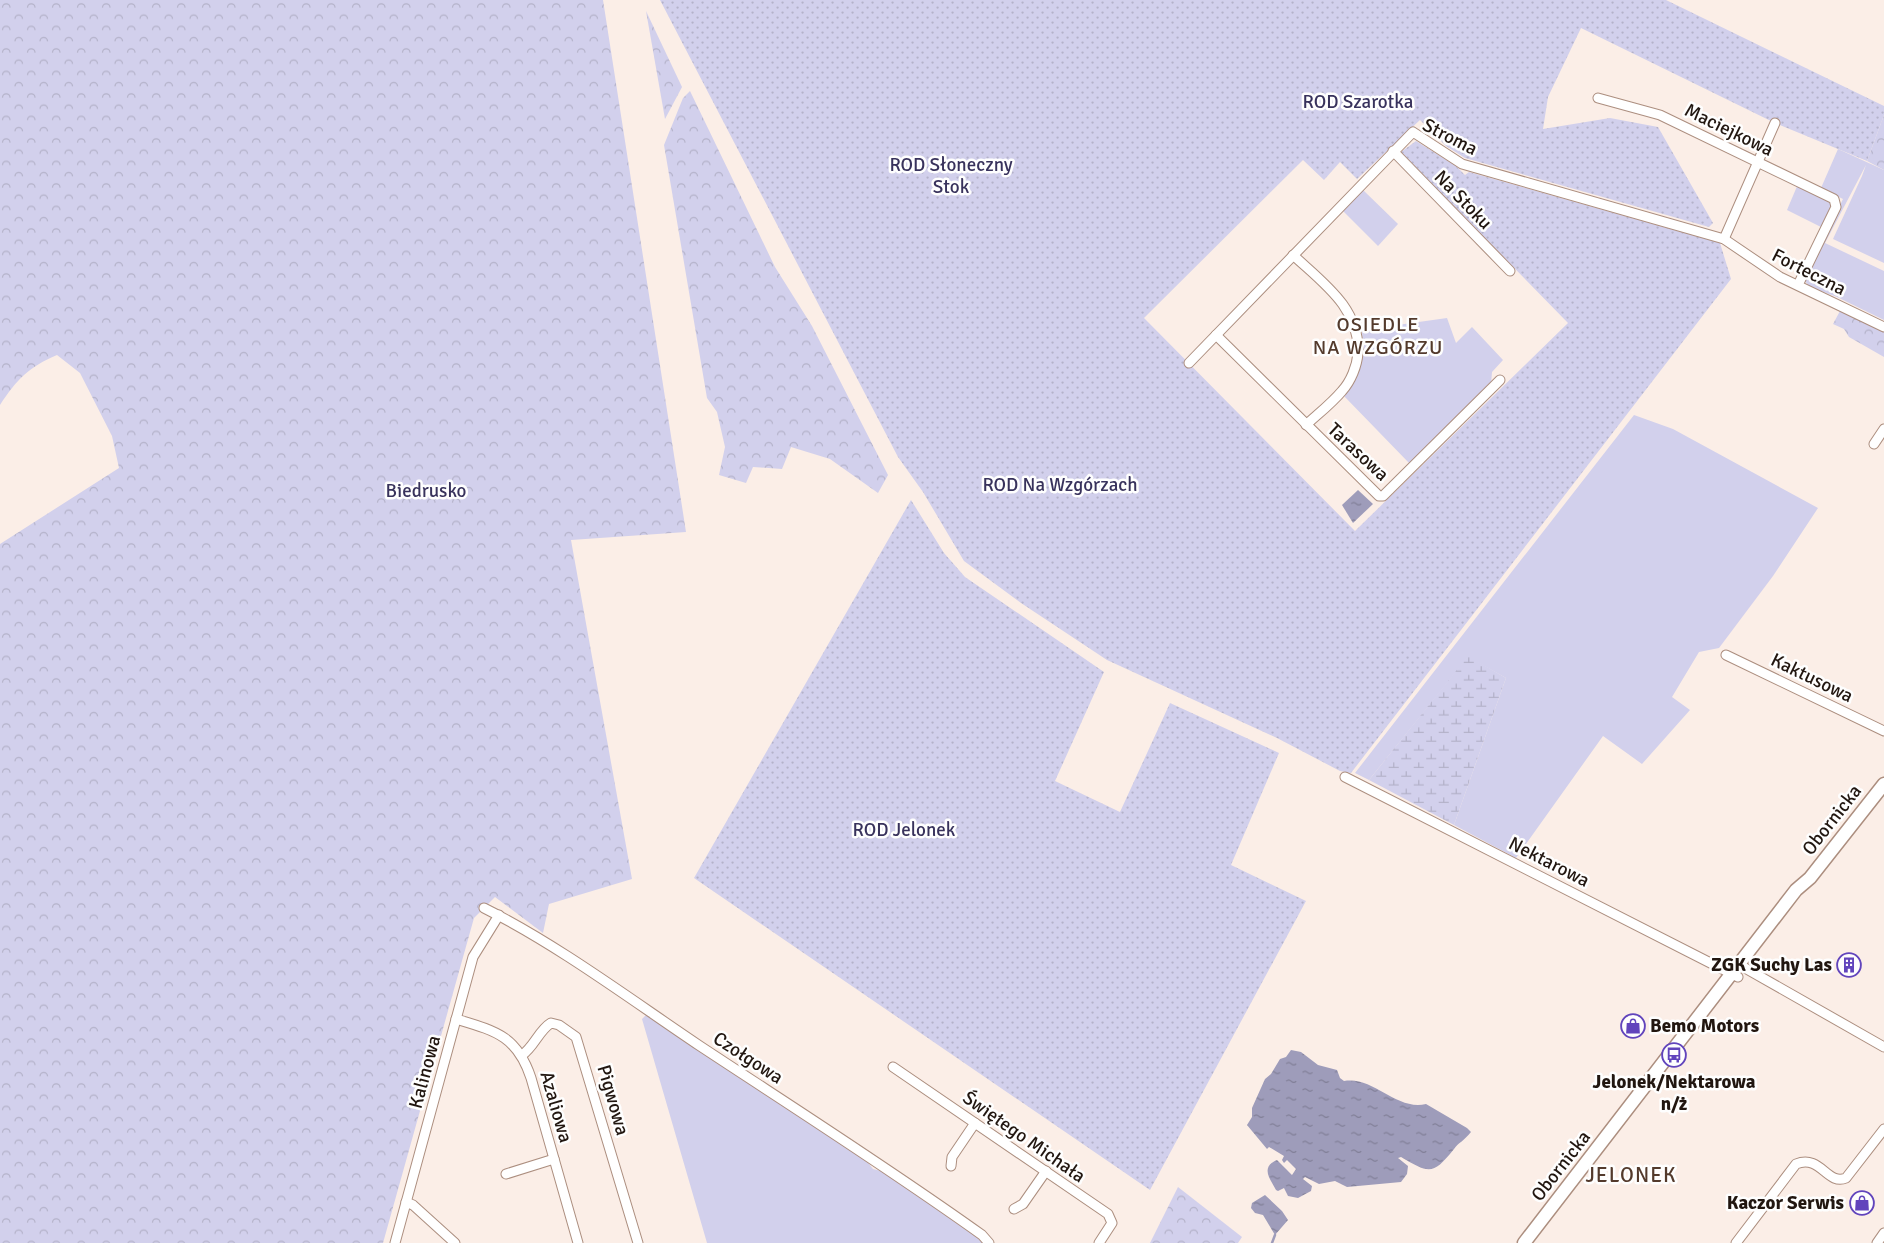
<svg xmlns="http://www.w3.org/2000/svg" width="1884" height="1243" font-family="Signika,sans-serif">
<defs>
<pattern id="forest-crowns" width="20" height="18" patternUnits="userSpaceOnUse" patternTransform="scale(1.25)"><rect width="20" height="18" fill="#d2d0ec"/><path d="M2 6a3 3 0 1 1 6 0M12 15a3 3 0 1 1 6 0" fill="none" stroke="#b4b2c9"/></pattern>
<pattern id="wetland-marsh" width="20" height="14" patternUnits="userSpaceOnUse" patternTransform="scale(1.25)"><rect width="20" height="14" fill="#d2d0ec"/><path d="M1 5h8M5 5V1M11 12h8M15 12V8" fill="none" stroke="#b4b2c9"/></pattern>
<pattern id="garden-dots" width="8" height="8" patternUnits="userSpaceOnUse" patternTransform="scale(1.25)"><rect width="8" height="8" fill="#d2d0ec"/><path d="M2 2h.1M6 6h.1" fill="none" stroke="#b4b2c9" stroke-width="1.8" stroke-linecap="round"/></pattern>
<pattern id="water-ripples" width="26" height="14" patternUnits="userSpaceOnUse" patternTransform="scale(1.25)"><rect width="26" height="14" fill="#9e9cba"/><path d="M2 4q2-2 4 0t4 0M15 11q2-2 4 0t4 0" fill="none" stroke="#807e96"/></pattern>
</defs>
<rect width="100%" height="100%" fill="#fbeee7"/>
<g fill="#d2d0ec">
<path d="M1838 149 1884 170V263L1833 239 1862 176 1866 165 1825 243 1884 271V320L1837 297 1810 287 1804 280 1843 199 1821 188Z"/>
<path d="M1798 184 1829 199 1833 210 1823 228 1787 210Z"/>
<path d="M1362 189 1398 224 1378 246 1342 210Z"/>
<path d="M1447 318 1456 343 1472 327 1503 360 1492 372 1491 384 1410 464 1344 396C1361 376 1363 355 1362 330Z"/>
<path d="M1634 415 1673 429 1818 508 1773 576 1719 648 1699 652 1672 697 1690 710 1642 764 1603 736 1516 858 1454 825 1506 678 1468 657 1369 780 1355 773Z"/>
<path d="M647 1014 863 1156 873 1169 881 1171 917 1192 985 1243H707L642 1019Z"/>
</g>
<g fill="url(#forest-crowns)">
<path d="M0 0H603L686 532 571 540 632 879 549 904 543 933 495 897 474 918 383 1243H0V544L119 468 112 436 80 373 57 355C29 367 17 379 0 405Z"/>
<path d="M646 11 682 87 665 119Z"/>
<path d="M690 91 775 267 812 326 888 475 878 493 830 459 791 447 782 469 753 467 746 483 719 475 725 447 717 412 707 398 664 145 683 98Z"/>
<path d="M1884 115V170L1867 161Z"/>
<path d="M1840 311 1884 332V357L1849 337 1844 329 1833 324Z"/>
<path d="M1178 1187 1242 1237 1238 1243H1150Z"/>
</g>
<path fill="url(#wetland-marsh)" d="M1468 656 1506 678 1454 825 1369 780Z"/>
<g fill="url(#garden-dots)">
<path d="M660 0H1666L1884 106V115L1867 161 1775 123 1581 28 1548 97 1543 129 1610 118 1658 127 1713 223 1709 227 1465 158 1446 146 1420 120 1357 179 1340 162 1324 180 1303 160 1144 318 1355 531 1568 323 1401 152 1416 141 1456 166 1465 175 1469 172 1720 243 1731 279 1351 773 1340 771 1277 738 1107 660 1021 603 964 561 923 492 898 457Z"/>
<path d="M911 500 944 553 965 577 1104 672 1055 781 1120 812 1170 703 1279 753 1231 865 1306 901 1150 1190 694 878Z"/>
</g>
<g fill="url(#water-ripples)">
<path d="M1358 490 1373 504 1353 523 1342 505Z"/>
<path d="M1291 1050 1301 1052 1318 1065 1337 1070 1340 1078 1344 1081C1374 1076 1396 1111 1426 1104L1467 1128 1471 1132C1464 1141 1458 1143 1454 1149 1433 1175 1430 1174 1401 1157L1398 1158 1408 1166 1407 1174 1401 1182 1347 1187 1335 1181 1319 1184 1305 1177 1303 1179 1312 1186 1311 1191 1298 1198 1288 1196 1284 1188 1278 1191 1276 1190C1270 1179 1260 1167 1277 1160L1292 1175 1296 1169 1287 1160 1284 1163 1282 1160 1284 1156 1269 1147 1267 1149 1247 1125 1252 1117V1108L1265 1079 1271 1074 1280 1059 1286 1057Z"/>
<path d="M1265 1195 1282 1211 1288 1220 1275 1235 1263 1215 1255 1213 1251 1208 1252 1203Z"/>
</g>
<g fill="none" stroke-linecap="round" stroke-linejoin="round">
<path stroke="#9e9cba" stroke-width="2.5" d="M1272 1243 1275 1235"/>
<g stroke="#ac8e7f" stroke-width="11">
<g id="minor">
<path d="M1598 98 1660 115 1834 199 1836 207 1798 285"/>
<path d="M1393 151 1510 271"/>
<path d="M1724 239 1775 123"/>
<path d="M1293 255C1323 283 1360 308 1358 353 1357 366 1351 381 1342 391 1332 403 1318 414 1306 425"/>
<path d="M1216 335 1379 496H1383L1500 380"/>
<path d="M1189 363 1413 132 1462 164 1724 239 1780 277 1884 327"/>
<path d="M1874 444 1884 429"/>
<path d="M1726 655 1884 731"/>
<path d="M1345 777 1738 977"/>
<path d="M484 908C558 945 630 999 700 1046 794 1108 890 1169 982 1235L989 1243"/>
<path d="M1738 964 1884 1047"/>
<path d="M456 1019C496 1031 517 1036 531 1078L578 1243"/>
<path d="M522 1055C534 1047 539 1030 551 1023L559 1025 576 1037 638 1243"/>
<path d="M893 1067 1108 1214 1112 1223 1099 1243"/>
<path d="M951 1166 952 1157 975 1123"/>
<path d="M506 1174 554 1159"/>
<path d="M406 1202 413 1205 455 1243"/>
<path d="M1014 1209 1023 1204 1046 1171"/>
<path d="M395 1243 473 957 499 915"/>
<path d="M1736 1243 1796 1164C1821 1154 1827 1186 1846 1178L1884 1129"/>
<path d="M1877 1243 1884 1233"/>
</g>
</g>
<g stroke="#ac8e7f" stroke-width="15">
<path id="secondary" d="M1524 1243 1796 890 1810 878 1884 784"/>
</g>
<use href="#minor" stroke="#fff" stroke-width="9"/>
<use href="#secondary" stroke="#fff" stroke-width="12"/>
</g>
<defs>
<g id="building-ring" transform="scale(1.25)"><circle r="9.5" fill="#fefefe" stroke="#6144bc" stroke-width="1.5"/><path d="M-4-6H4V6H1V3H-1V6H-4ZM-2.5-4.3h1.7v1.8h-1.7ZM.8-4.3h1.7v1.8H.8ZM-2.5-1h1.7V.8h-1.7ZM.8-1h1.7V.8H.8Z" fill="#6144bc"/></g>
<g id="shop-ring" transform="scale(1.25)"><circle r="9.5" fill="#fefefe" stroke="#6144bc" stroke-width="1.5"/><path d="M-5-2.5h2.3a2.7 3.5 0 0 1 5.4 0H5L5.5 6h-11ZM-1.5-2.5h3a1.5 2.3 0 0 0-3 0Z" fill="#6144bc"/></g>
<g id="bus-ring" transform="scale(1.25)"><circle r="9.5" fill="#fefefe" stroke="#6144bc" stroke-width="1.5"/><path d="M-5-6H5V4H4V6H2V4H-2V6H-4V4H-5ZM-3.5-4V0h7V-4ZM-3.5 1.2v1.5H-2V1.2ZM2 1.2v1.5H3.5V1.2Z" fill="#6144bc"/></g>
</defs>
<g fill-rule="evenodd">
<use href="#building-ring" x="1849" y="965"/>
<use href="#shop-ring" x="1633" y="1026"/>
<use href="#bus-ring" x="1674" y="1055"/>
<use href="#shop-ring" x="1862" y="1203"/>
</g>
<g text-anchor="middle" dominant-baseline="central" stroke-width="5" stroke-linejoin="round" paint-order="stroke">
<g font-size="19" fill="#38325c" stroke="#fefefe">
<text x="1358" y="102">ROD Szarotka</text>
<text x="951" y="165">ROD Słoneczny<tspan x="951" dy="22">Stok</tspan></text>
<text x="1060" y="485">ROD Na Wzgórzach</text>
<text x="426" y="491">Biedrusko</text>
<text x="904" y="830">ROD Jelonek</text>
</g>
<g font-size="19" fill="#211610" stroke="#fefefe">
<text transform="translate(1729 130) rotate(26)">Maciejkowa</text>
<text transform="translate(1450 137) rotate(27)">Stroma</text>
<text transform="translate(1463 200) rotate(46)">Na Stoku</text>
<text transform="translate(1809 272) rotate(27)">Forteczna</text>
<text transform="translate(1358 452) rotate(43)">Tarasowa</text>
<text transform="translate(1812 678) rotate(26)">Kaktusowa</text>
<text transform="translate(1832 820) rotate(-52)">Obornicka</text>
<text transform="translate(1549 862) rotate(27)">Nektarowa</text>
<text transform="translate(748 1058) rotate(33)">Czołgowa</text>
<text transform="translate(425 1072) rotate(-75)">Kalinowa</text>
<text transform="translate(613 1100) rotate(74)">Pigwowa</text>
<text transform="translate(556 1107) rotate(74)">Azaliowa</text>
<text transform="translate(1024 1137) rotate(35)">Świętego Michała</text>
<text transform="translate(1561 1166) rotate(-52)">Obornicka</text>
</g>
<g font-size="19" font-weight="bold" fill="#211610" stroke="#fefefe" text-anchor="end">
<text x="1832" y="965">ZGK Suchy Las</text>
<text x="1650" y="1026" text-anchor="start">Bemo Motors</text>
<text x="1674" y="1082" text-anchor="middle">Jelonek/Nektarowa<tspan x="1674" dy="22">n/ż</tspan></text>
<text x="1844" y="1203">Kaczor Serwis</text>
</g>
<g font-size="20" letter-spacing="1" fill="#533a2c" stroke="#fefefe">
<text x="1378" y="324">OSIEDLE<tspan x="1378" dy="23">NA WZGÓRZU</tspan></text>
</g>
<g font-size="21" letter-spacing="1" fill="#533a2c" stroke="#fefefe">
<text x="1631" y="1175">JELONEK</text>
</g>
</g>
</svg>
